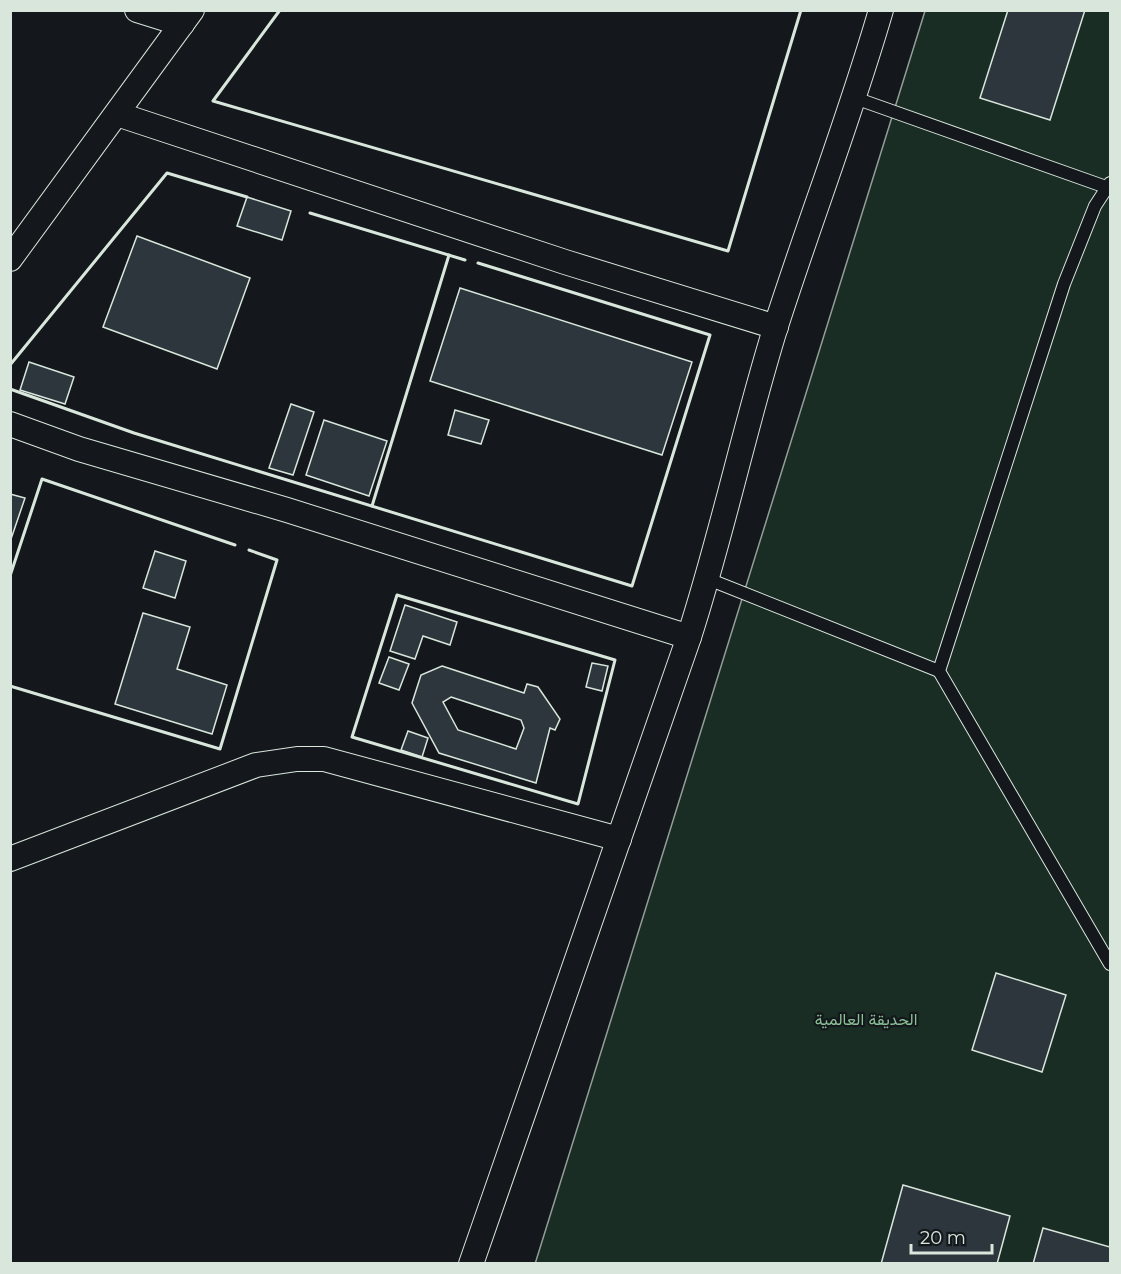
<svg xmlns="http://www.w3.org/2000/svg" width="1121" height="1274" font-family="Montserrat,Vazirmatn,sans-serif">
<rect width="100%" height="100%" fill="#14181c"/>
<path fill="#1a2d24" stroke="#939e99" stroke-width="1.5" d="M925 11H1110V1263L535 1264Z"/>
<g fill="#2c363c" stroke="#d8e6dc" stroke-width="1.5" fill-rule="evenodd">
<path d="M1008 10H1085L1050 120 980 98Z"/>
<path d="M247 197 291 211 282 240 237 226Z"/>
<path d="M137 236 250 278 217 369 103 327Z"/>
<path d="M460 288 692 362 662 455 430 381Z"/>
<path d="M29 362 74 377 65 404 20 390Z"/>
<path d="M291 404 314 412 293 475 269 468Z"/>
<path d="M455 410 489 420 481 444 448 435Z"/>
<path d="M324 420 387 441 369 496 306 475Z"/>
<path d="M10 494 25 498 10 542Z"/>
<path d="M155 551 186 561 175 598 143 588Z"/>
<path d="M405 605 457 622 450 645 423 636 415 659 390 651Z"/>
<path d="M143 613 190 627 177 669 227 685 212 734 115 704Z"/>
<path d="M389 657 409 664 399 690 379 683Z"/>
<path d="M592 663 608 666 602 691 586 687Z"/>
<path d="M442 666 524 693 527 684 538 687 560 719 555 730 550 728 536 783 439 753 412 703 421 675ZM451 697 521 720 524 728 516 749 458 730 443 702Z"/>
<path d="M408 731 428 738 422 757 401 750Z"/>
<path d="M996 973 1066 995 1042 1072 972 1050Z"/>
<path d="M903 1185 1010 1216 997 1264H881Z"/>
<path d="M1043 1228 1110 1247V1264H1033Z"/>
</g>
<g fill="none" stroke-linecap="round" stroke-linejoin="round">
<g stroke="#d8e6dc" stroke-width="14">
<g id="lane">
<path d="M855 98 1106 187"/>
<path d="M1110 183 1095 206 1064 284 939 671 1110 964"/>
<path d="M708 579 939 671"/>
</g>
</g>
<g stroke="#d8e6dc" stroke-width="26">
<g id="street">
<path d="M137 10 182 24"/>
<path d="M117 114 565 262 776 327"/>
<path d="M10 259 192 10"/>
<path d="M10 424 79 449 287 510 689 637"/>
<path d="M10 859 256 765 297 759H324L619 839"/>
<path d="M471 1264 689 637C722 535 744 429 776 326 810 220 850 117 881 10"/>
</g>
</g>
<use href="#lane" stroke="#14181c" stroke-width="12"/>
<use href="#street" stroke="#14181c" stroke-width="24"/>
<g stroke="#d8e6dc" stroke-width="3">
<path d="M280 10 213 101 728 251 801 10"/>
<path d="M310 213 465 260"/>
<path d="M10 365 167 173 247 197"/>
<path d="M10 389 134 433 632 586 710 335 478 263"/>
<path d="M372 506 449 255"/>
<path d="M10 576 42 479 235 545"/>
<path d="M397 595 615 660 578 804 352 737Z"/>
<path d="M10 686 220 749 277 560 249 550"/>
</g>
</g>
<g text-anchor="middle" dominant-baseline="central" stroke-width="4.5" stroke-linejoin="round" paint-order="stroke">
<g font-size="16" fill="#8ac095" stroke="#14181c">
<text x="866" y="1019">الحديقة العالمية</text>
</g>
</g>
<rect width="1121" height="1274" fill="none" stroke="#d8e6dc" stroke-width="24"/>
<path d="M911 1244v9h81v-9" fill="none" stroke="#d8e6dc" stroke-width="3"/>
<text x="920" y="1244" font-size="18" fill="#d8e6dc" stroke="#14181c" stroke-width="4.5" paint-order="stroke">20 m</text>
</svg>
